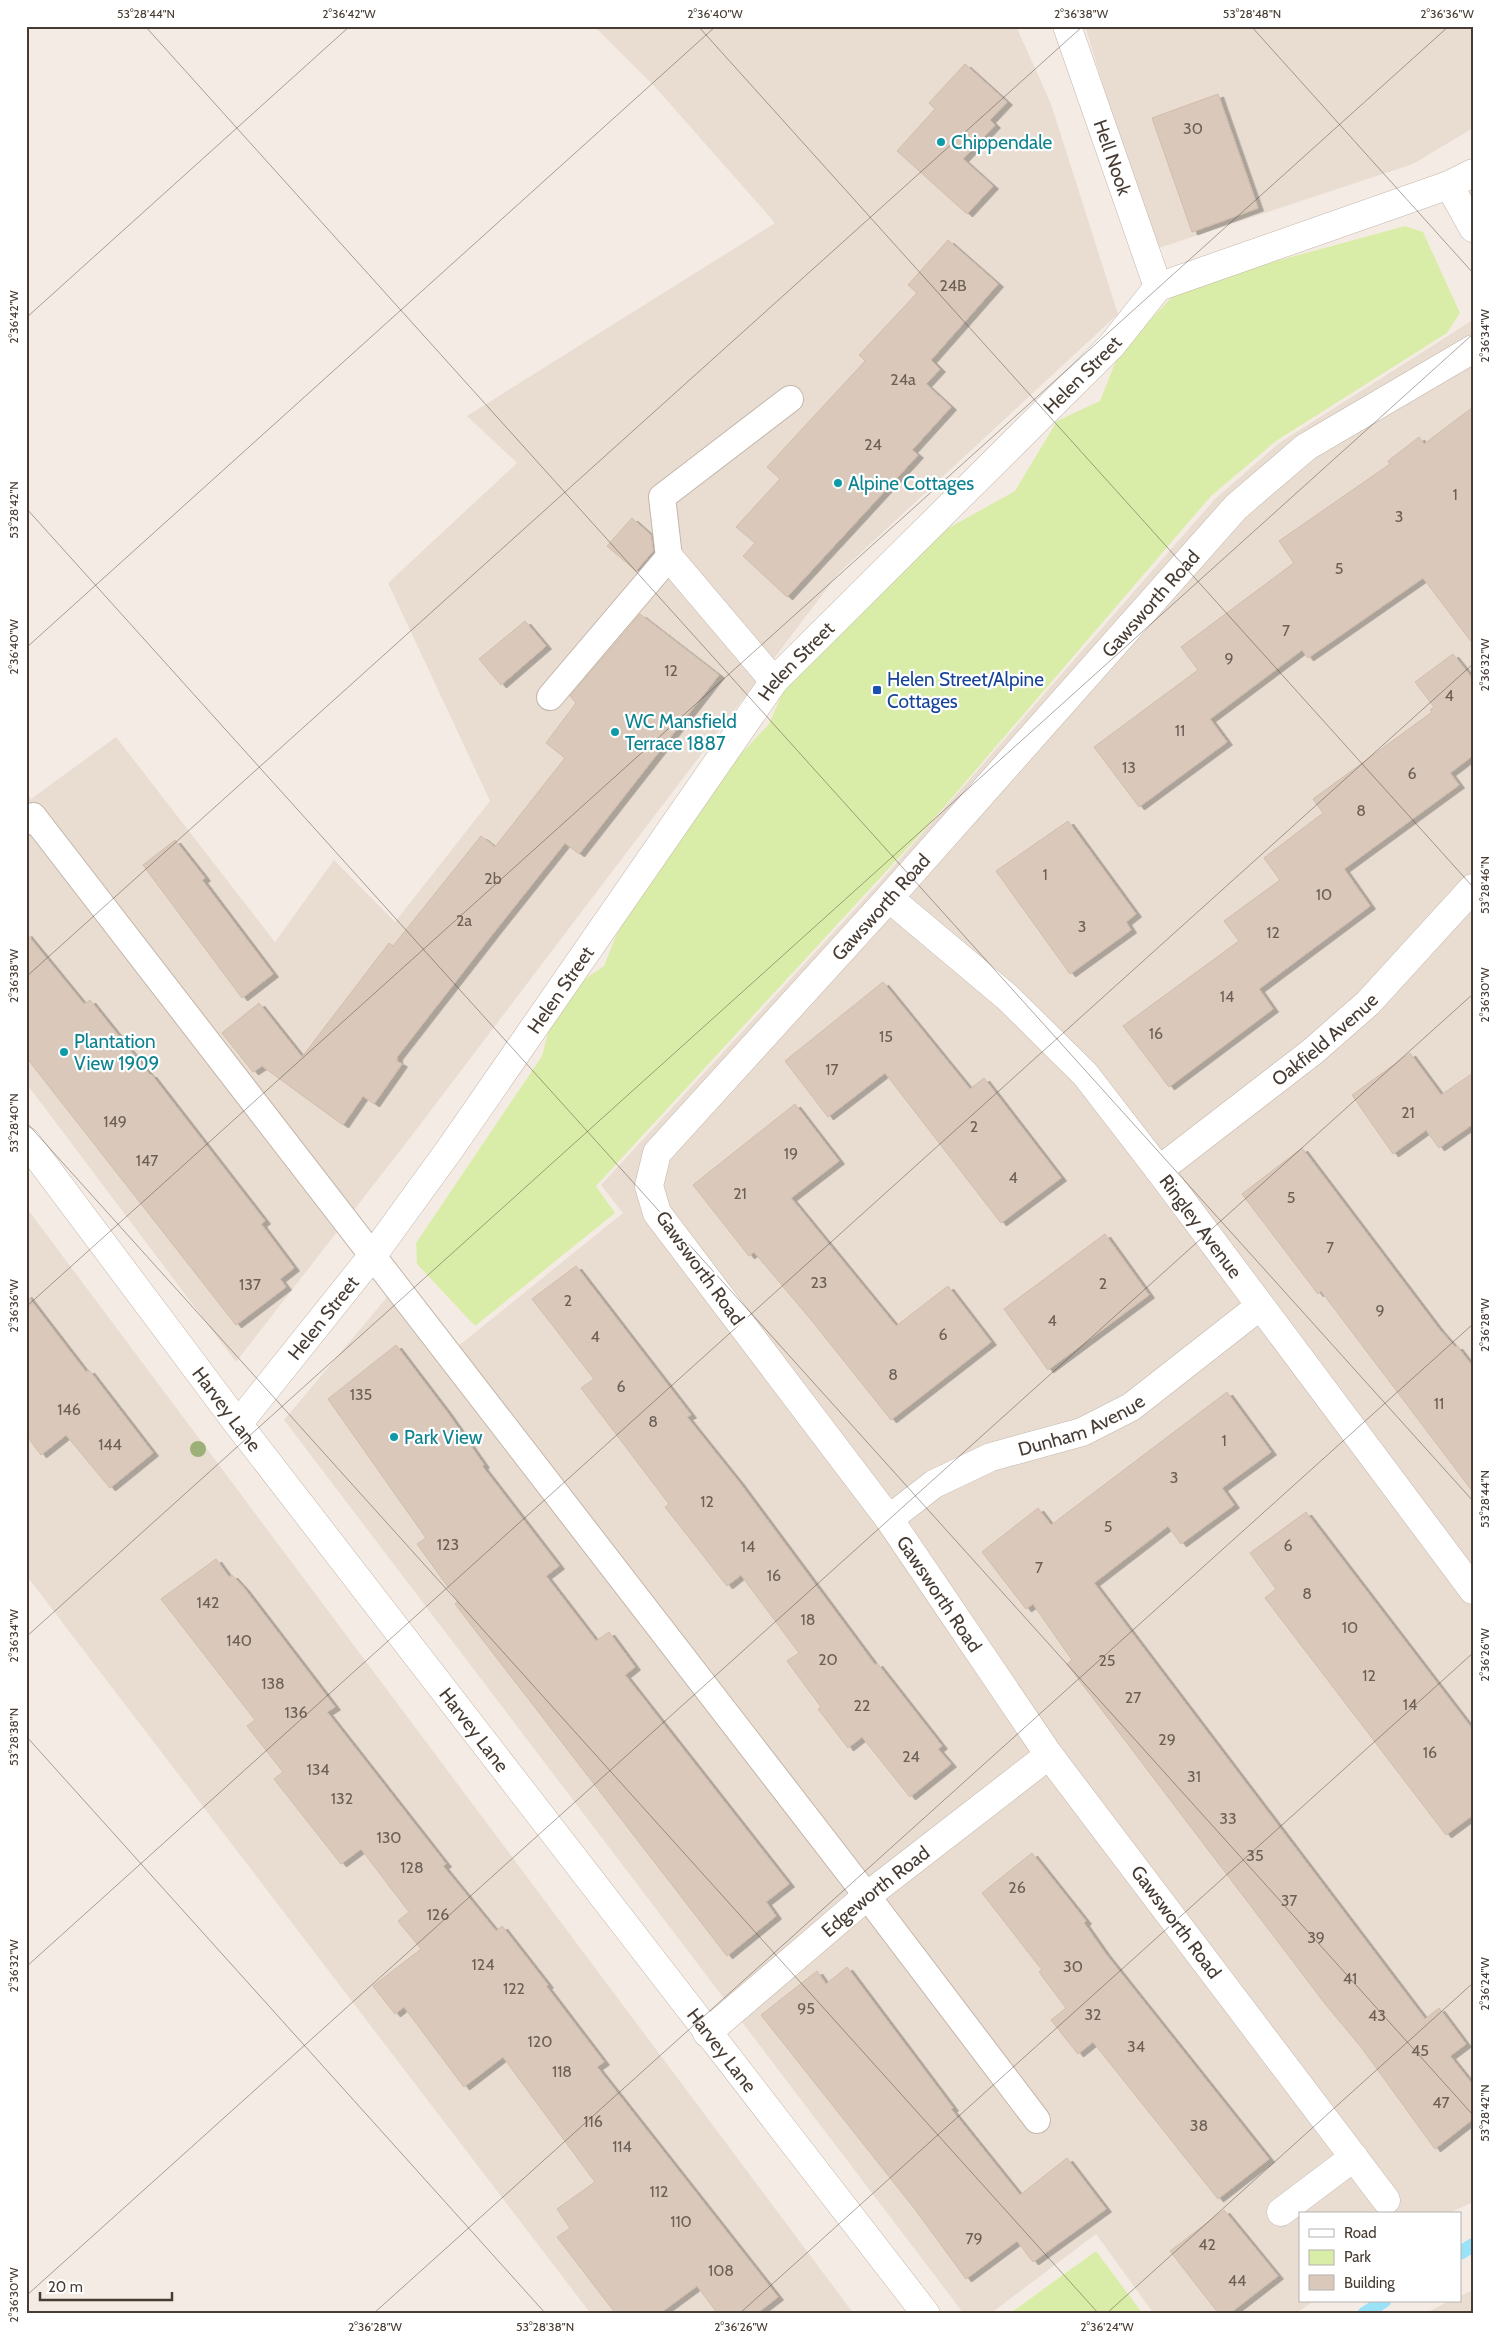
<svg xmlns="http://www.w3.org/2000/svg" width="1499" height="2340" font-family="Cabin,sans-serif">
<defs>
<filter id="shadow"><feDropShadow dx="5.5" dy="3" stdDeviation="0" flood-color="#0004"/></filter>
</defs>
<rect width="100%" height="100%" fill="#f4ece4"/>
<g fill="#e9ddd2">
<path d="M594 26H1016L1051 104 1118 314 838 574 413 1134 236 1362 26 1083V792L31 799 116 737 275 942 334 860 395 922 490 801 388 583 517 463 467 416 775 223 657 89Z"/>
<path d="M1085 26H1473V128L1413 164 1153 250Z"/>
<path d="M1473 320V2202L1447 2214H1300V2301H1314L1295 2314H1154L1096 2234 990 2314H964L284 1420 403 1278 457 1347 623 1213 601 1185 878 884 1215 499 1279 443Z"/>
<path d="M26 1207 854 2314H591L26 1575Z"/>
<path d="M1473 2290V2314H1424L1449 2301H1460V2296Z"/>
</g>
<g fill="#daeda8">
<path d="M1405 226 1423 232 1460 313 1447 333 1276 441 1211 496 926 828 596 1186 615 1213 475 1326 417 1264 416 1243 542 1056 557 998 604 966 629 903 726 770 769 724 786 685 938 534 1015 491 1057 421 1100 401 1119 353 1171 298 1229 274Z"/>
<path d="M1096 2251 1143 2314H1009Z"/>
</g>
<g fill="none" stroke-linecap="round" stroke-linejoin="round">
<g stroke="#99e2f8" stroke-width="14">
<path d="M1460 2253 1473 2245"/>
<path d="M1364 2314 1384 2301"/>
</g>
</g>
<g fill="#dac9bb" stroke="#d2bcab" filter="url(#shadow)">
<path d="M965 64 1007 102 990 120 995 125 963 159 993 186 967 214 897 151 935 109 929 103Z"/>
<path d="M1218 94 1258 208 1192 232 1152 118Z"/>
<path d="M948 240 998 284 931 360 940 369 926 384 951 407 912 450 918 455 787 597 743 556 755 543 736 527 780 479 767 467 865 361 859 355 917 293 908 285Z"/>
<path d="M1473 407V644L1423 578 1308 658 1302 650 1210 719 1227 742 1139 807 1094 747 1198 670 1181 647 1294 563 1279 541 1390 464 1388 461 1419 437 1424 444Z"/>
<path d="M632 518 651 535 653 551 636 571 607 546Z"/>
<path d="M640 614 719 675 579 854 565 843 495 931 397 1057V1061L402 1064 374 1104 363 1096 343 1125 262 1066 253 1072 222 1033 259 1003 302 1057 389 943 393 946 481 836 495 847 565 758 546 743 576 703 570 696Z"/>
<path d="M525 621 546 646 501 685 479 659Z"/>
<path d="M1453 654 1473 679V759L1471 757 1450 773 1459 785 1344 869 1370 906 1259 989 1273 1009 1169 1087 1123 1026 1239 941 1224 921 1280 880 1264 858 1323 813 1313 799 1432 712 1430 710 1434 707 1415 682Z"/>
<path d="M1068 821 1136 914 1126 922 1131 930 1070 974 996 871Z"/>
<path d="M175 840 205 878 202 880 273 974 242 998 143 865Z"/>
<path d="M26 933 84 1004 90 1000 150 1075 151 1074 265 1221 261 1224 294 1268 280 1279 286 1287 236 1325 26 1057Z"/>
<path d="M883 982 970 1089 984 1078 1061 1178 1001 1223 885 1073 828 1117 785 1061Z"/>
<path d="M1410 1053 1441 1095 1473 1073V1124L1439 1148 1426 1130 1393 1154 1352 1095Z"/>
<path d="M795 1104 839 1161 791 1198 896 1326 948 1286 991 1342 891 1420 812 1321 754 1252 749 1256 693 1185Z"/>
<path d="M1302 1148 1439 1329 1455 1347 1457 1346 1473 1367V1492L1321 1291 1318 1294 1242 1194Z"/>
<path d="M1105 1234 1149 1295 1048 1370 1004 1309Z"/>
<path d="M576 1266 691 1415 687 1417 739 1482 875 1665 877 1663 942 1746 938 1749 951 1764 910 1797 862 1737 848 1748 818 1709 821 1707 787 1661 799 1653 741 1575 727 1586 665 1507 669 1504 581 1388 594 1379 532 1299Z"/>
<path d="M26 1294 86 1372 89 1370 153 1453 110 1488 66 1435 41 1455 26 1435Z"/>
<path d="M396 1345 447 1412 484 1465 482 1466 559 1566 546 1576 596 1641 609 1632 635 1667 625 1675 789 1884 766 1902 776 1916 727 1956 455 1604 458 1601 417 1544 426 1538 328 1399Z"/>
<path d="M1227 1392 1271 1452 1222 1488 1234 1505 1181 1544 1168 1526 1094 1583 1425 2019 1439 2008 1466 2044 1450 2056 1473 2085V2119L1435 2149 1361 2047 1326 2005 1067 1664 1072 1660 1033 1604 1026 1609 982 1552 1038 1508 1051 1525Z"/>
<path d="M1306 1512 1473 1730V1815L1446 1835 1265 1598 1276 1589 1250 1553Z"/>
<path d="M216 1559 229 1577 232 1575 244 1588 335 1707 327 1712 446 1864 443 1866 496 1931 502 1926 548 1985 546 1986 604 2062 597 2067 778 2297 756 2314H718L697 2286 659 2314H616L557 2237 570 2228 557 2209 595 2182 503 2057 464 2087 404 2007 395 2014 373 1986 421 1949 398 1921 409 1912 361 1849 341 1864 274 1779 283 1772 247 1726 255 1720 161 1599Z"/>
<path d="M1032 1853 1086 1921 1084 1923 1105 1953 1269 2159 1218 2199 1093 2042 1078 2054 1051 2020 1066 2008 1039 1972 1042 1970 982 1893Z"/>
<path d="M847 1967 953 2108 951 2109 1020 2195 1067 2158 1106 2209 1033 2262 1017 2241 966 2279 914 2208 761 2015 817 1971 826 1984Z"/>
<path d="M1224 2210 1278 2276 1229 2314H1219L1170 2251Z"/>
</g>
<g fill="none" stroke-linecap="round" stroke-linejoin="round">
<g stroke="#c3b5a9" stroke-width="28">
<g id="service">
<path d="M550 697 669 557 662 497 790 399"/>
<path d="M26 822 33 816 867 1896 1037 2120"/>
</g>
</g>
<g stroke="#c3b5a9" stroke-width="29">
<g id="minor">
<path id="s1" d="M1067 26 1158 287"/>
<path d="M1449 185 1473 228"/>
<path d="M669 557 774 681"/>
<path id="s2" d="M889 898 1007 997 1085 1074 1159 1170 1473 1590"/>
<path id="s3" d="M26 1141 238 1424 926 2314"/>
<path id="s4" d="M1159 1170 1312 1052 1368 1003 1473 888"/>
<path id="s5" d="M238 1424 373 1255 450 1149 774 681 1112 345 1158 287 1449 185 1473 173"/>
<path id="s6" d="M889 1519 934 1484 991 1457 1082 1432 1131 1407 1260 1306"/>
<path id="s7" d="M707 2033 867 1896 1049 1755"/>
<path id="s8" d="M1386 2200 1049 1755 889 1519 657 1213 649 1186 657 1153 889 898 1236 507 1306 447 1473 349"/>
<path d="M1281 2212 1354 2157"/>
</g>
</g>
<use href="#service" stroke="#fff" stroke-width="26"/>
<use href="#minor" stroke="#fff" stroke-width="28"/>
</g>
<circle fill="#9db078" cx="198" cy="1449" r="8"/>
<path fill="none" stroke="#473c33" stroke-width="1" stroke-opacity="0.45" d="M145 26 1473 1501M698 26 1473 887M1251 26 1473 273M26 318 350 26M26 508 1473 2115M26 648 716 26M26 977 1083 26M26 1122 1099 2314M26 1307 1449 26M26 1637 1473 334M26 1736 546 2314M26 1967 1473 664M26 2296 1473 994M373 2314 1473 1324M739 2314 1473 1653M1106 2314 1473 1983M1472 2314 1473 2313"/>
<g fill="#0f9aa8" stroke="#fff" stroke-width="2">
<circle cx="941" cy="142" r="5"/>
<circle cx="838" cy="483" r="5"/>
<circle cx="615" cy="732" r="5"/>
<circle cx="64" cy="1052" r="5"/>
<circle cx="394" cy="1437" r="5"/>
</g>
<rect fill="#1a4fb4" stroke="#fff" stroke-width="2" x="872" y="685" width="10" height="10" rx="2.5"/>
<g text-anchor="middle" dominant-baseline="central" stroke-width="4.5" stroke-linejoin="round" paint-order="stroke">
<g font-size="16" fill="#6c5f55">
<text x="1193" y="128">30</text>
<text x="953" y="285">24B</text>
<text x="903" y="379">24a</text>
<text x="873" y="444">24</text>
<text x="1455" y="494">1</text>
<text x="1399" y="516">3</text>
<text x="1339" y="568">5</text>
<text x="1286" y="630">7</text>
<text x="1229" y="658">9</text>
<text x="671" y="670">12</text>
<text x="1449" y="695">4</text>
<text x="1180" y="730">11</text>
<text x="1129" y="767">13</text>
<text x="1412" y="773">6</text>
<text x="1361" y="810">8</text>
<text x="1045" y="874">1</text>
<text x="493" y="878">2b</text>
<text x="1324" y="894">10</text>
<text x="464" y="920">2a</text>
<text x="1082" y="926">3</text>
<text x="1273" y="932">12</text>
<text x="1227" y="996">14</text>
<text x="1156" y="1033">16</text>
<text x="886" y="1036">15</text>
<text x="832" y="1069">17</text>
<text x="1408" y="1112">21</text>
<text x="115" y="1121">149</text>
<text x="974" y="1126">2</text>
<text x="791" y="1153">19</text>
<text x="147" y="1160">147</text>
<text x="1013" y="1177">4</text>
<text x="740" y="1193">21</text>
<text x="1291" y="1197">5</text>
<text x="1330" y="1247">7</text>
<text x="819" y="1282">23</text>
<text x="1103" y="1283">2</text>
<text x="250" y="1284">137</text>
<text x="568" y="1300">2</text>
<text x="1380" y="1310">9</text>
<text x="1052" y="1320">4</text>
<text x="943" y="1334">6</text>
<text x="595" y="1336">4</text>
<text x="893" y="1374">8</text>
<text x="621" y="1386">6</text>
<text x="361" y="1394">135</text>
<text x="1439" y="1403">11</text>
<text x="69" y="1409">146</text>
<text x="653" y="1421">8</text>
<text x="1224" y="1440">1</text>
<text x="110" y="1444">144</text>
<text x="1174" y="1477">3</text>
<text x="707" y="1501">12</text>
<text x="1108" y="1526">5</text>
<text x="448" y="1544">123</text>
<text x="1288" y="1545">6</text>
<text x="748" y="1546">14</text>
<text x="1039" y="1567">7</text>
<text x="774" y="1575">16</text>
<text x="1307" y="1593">8</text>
<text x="208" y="1602">142</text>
<text x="808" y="1619">18</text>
<text x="1350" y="1627">10</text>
<text x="239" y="1640">140</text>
<text x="828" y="1659">20</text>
<text x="1107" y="1660">25</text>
<text x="1369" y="1675">12</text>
<text x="273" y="1683">138</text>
<text x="1133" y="1697">27</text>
<text x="1410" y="1704">14</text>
<text x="862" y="1705">22</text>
<text x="296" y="1712">136</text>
<text x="1167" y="1739">29</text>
<text x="1430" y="1752">16</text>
<text x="911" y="1756">24</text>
<text x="318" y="1769">134</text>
<text x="1194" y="1776">31</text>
<text x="342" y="1798">132</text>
<text x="1228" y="1818">33</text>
<text x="389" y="1837">130</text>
<text x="1255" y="1855">35</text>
<text x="412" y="1867">128</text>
<text x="1017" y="1887">26</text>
<text x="1289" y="1900">37</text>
<text x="438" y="1914">126</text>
<text x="1316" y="1937">39</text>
<text x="483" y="1964">124</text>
<text x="1073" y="1966">30</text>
<text x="1350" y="1978">41</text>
<text x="514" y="1988">122</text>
<text x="806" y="2008">95</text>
<text x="1093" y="2014">32</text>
<text x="1377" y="2015">43</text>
<text x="540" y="2041">120</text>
<text x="1136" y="2046">34</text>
<text x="1420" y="2050">45</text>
<text x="562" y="2071">118</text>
<text x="1441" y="2102">47</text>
<text x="593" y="2121">116</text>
<text x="1199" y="2125">38</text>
<text x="622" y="2146">114</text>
<text x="659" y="2191">112</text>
<text x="681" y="2221">110</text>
<text x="974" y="2238">79</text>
<text x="1207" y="2244">42</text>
<text x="721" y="2270">108</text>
<text x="1237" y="2280">44</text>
</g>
<g font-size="19" fill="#0d838f" stroke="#fff" text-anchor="start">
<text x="951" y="142">Chippendale</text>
<text x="848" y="483">Alpine Cottages</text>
<text x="625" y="721">WC Mansfield<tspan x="625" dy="22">Terrace 1887</tspan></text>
<text x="74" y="1041">Plantation<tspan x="74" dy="22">View 1909</tspan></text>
<text x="404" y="1437">Park View</text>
</g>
<g font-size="19" fill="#473c33" stroke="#fff">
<text stroke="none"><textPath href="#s1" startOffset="139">Hell Nook</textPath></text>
<text stroke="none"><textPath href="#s5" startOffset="1351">Helen Street</textPath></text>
<text stroke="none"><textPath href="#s8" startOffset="2028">Gawsworth Road</textPath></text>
<text stroke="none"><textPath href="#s5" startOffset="946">Helen Street</textPath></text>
<text stroke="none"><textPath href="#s8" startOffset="1622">Gawsworth Road</textPath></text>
<text stroke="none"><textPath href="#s5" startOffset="541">Helen Street</textPath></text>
<text stroke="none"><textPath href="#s4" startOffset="211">Oakfield Avenue</textPath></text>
<text stroke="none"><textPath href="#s2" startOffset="455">Ringley Avenue</textPath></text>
<text transform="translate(700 1268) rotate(54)">Gawsworth Road</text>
<text stroke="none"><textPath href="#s5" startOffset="136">Helen Street</textPath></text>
<text stroke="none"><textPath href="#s3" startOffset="335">Harvey Lane</textPath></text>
<text stroke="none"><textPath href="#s6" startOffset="216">Dunham Avenue</textPath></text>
<text transform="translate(939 1594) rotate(56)">Gawsworth Road</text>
<text stroke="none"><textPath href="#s3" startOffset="740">Harvey Lane</textPath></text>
<text stroke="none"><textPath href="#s7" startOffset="220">Edgeworth Road</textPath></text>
<text transform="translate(1176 1922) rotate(53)">Gawsworth Road</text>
<text stroke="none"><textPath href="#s3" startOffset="1145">Harvey Lane</textPath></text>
</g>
<g font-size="19" fill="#164399" stroke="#fff" text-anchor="start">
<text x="887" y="679">Helen Street/Alpine<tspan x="887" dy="22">Cottages</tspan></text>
</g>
</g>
<rect width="1499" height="2340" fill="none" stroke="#ffffff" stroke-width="55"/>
<rect x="1299" y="2212" width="162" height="90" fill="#ffffff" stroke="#b5b1ad"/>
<rect x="1309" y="2229" width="25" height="8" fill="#ffffff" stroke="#b5b1ad"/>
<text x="1344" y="2238" font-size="15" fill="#473c33">Road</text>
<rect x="1309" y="2250" width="25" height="15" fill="#daeda8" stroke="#b5b1ad"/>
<text x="1344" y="2262" font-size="15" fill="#473c33">Park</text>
<rect x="1309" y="2275" width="25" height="15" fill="#dac9bb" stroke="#b5b1ad"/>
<text x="1344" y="2288" font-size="15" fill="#473c33">Building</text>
<path d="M40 2292v8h132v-8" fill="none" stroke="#473c33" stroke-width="2.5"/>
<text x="48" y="2292" font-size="15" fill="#473c33" stroke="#ffffff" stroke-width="4" paint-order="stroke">20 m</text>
<rect x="28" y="28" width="1444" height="2284" fill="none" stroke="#473c33" stroke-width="2"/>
<g font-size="12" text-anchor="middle" fill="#473c33">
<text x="146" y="18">53°28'44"N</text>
<text x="349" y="18">2°36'42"W</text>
<text x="715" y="18">2°36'40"W</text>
<text x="1081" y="18">2°36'38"W</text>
<text x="1252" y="18">53°28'48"N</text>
<text x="1447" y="18">2°36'36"W</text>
<text transform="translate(14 317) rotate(-90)" y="4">2°36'42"W</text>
<text transform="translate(1485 336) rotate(-90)" y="4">2°36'34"W</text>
<text transform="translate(14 510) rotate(-90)" y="4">53°28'42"N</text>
<text transform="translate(14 647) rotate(-90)" y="4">2°36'40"W</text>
<text transform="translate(1485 665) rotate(-90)" y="4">2°36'32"W</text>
<text transform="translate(1485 885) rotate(-90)" y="4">53°28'46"N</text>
<text transform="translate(14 976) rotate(-90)" y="4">2°36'38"W</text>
<text transform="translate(1485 995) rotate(-90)" y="4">2°36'30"W</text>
<text transform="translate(14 1123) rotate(-90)" y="4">53°28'40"N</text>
<text transform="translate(14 1306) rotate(-90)" y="4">2°36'36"W</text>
<text transform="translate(1485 1325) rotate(-90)" y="4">2°36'28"W</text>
<text transform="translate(1485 1499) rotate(-90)" y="4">53°28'44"N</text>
<text transform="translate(14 1636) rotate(-90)" y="4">2°36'34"W</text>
<text transform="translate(1485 1655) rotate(-90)" y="4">2°36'26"W</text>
<text transform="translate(14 1737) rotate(-90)" y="4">53°28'38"N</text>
<text transform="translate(14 1966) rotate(-90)" y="4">2°36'32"W</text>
<text transform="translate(1485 1984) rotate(-90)" y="4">2°36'24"W</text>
<text transform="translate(1485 2113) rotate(-90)" y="4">53°28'42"N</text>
<text transform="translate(14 2295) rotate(-90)" y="4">2°36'30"W</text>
<text x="375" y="2331">2°36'28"W</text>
<text x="545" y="2331">53°28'38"N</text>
<text x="741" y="2331">2°36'26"W</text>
<text x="1107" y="2331">2°36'24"W</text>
</g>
</svg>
